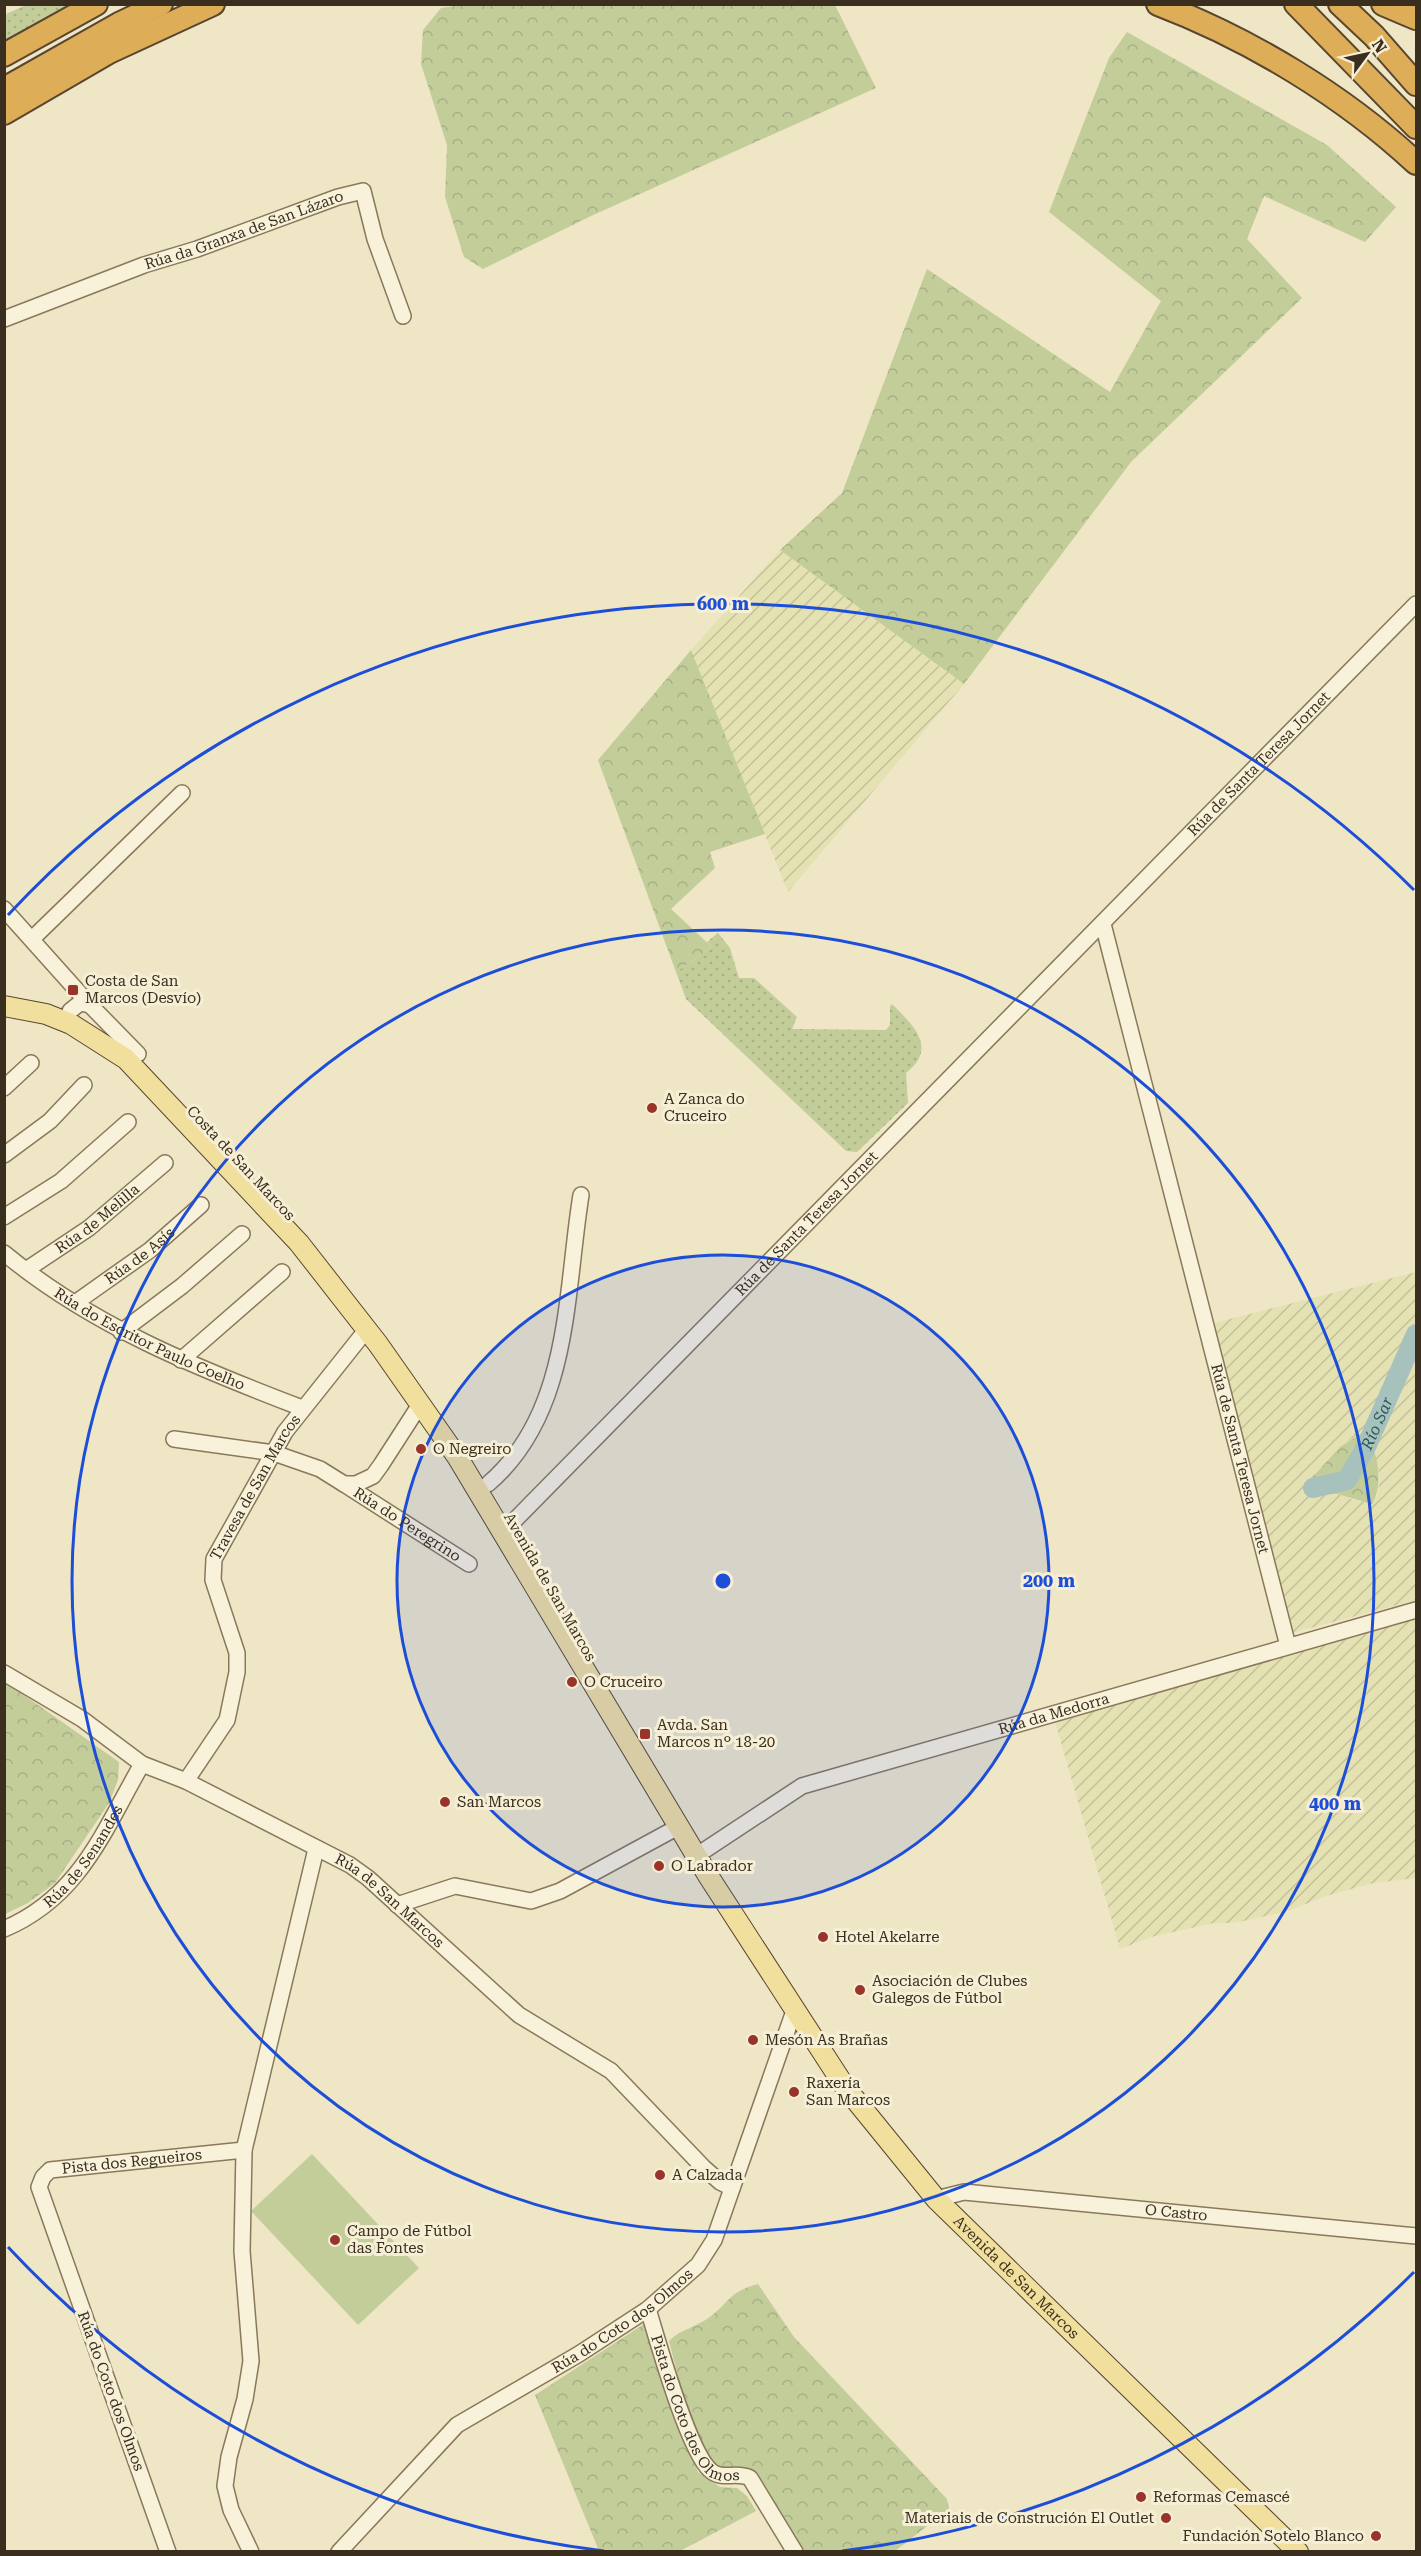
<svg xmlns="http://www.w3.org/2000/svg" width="1421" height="2556" font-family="'Roboto Serif',serif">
<defs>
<pattern id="farmland-furrows" width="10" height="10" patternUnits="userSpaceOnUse" patternTransform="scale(1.5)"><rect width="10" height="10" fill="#e4e1b3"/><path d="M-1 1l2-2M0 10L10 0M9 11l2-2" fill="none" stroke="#c4c19a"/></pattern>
<pattern id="grass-dots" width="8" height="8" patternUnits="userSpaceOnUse" patternTransform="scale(1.5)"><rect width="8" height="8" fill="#c2cd9a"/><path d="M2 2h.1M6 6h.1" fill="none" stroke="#a7b084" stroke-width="1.8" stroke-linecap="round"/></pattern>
<pattern id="forest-crowns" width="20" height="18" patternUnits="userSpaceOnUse" patternTransform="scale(1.5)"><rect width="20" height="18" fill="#c2cd9a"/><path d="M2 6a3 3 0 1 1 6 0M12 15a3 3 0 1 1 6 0" fill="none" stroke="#a7b084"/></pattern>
</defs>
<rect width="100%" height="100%" fill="#efe6c6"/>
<g fill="url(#farmland-furrows)" fill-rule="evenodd">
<path d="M780 550 964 684 788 892 691 650Z"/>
<path d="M1416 1272V1600L1292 1633 1214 1323ZM1353 1438 1371 1440 1380 1477 1377 1497 1360 1502 1337 1494 1325 1493 1315 1474 1340 1447Z"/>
<path d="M1415 1613 1416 1878 1374 1883 1329 1895 1285 1912 1234 1923H1214L1151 1937 1120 1949 1054 1718Z"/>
</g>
<g fill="url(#grass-dots)">
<path d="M26 5H77L5 44 4 15Z"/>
<path d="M718 933 730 948 739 978H754L797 1017 792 1029 886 1030 890 1025V1007L892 1004C914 1026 938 1048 906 1073L908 1103 857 1152 846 1151 686 999 676 972 712 947 707 942Z"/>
</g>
<g fill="url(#forest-crowns)">
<path d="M468 4 835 5 876 88 591 216 483 269 464 257 445 197 447 145 421 64 423 30 441 8Z"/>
<path d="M1127 32 1327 145 1396 207 1365 242 1264 196 1247 239 1302 298 1131 462 964 684 780 550 842 493 927 269 1110 392 1161 301 1049 212 1109 58Z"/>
<path d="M691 650 765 834 710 852 715 868 671 909 712 947 676 972 598 760Z"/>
<path d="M1362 1433C1379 1446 1384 1486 1372 1504L1337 1494H1312L1306 1489 1308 1482 1340 1447Z"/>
<path d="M4 1681 119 1762 118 1780 109 1803 55 1883 28 1903 5 1914Z"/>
<path d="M758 2284 794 2337 947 2499 949 2509 895 2551H800L761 2488 710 2464 683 2396 669 2341C680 2329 698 2327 711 2316 731 2301 728 2292 758 2284Z"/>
<path d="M644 2324 698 2472 720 2487 737 2488 747 2496 756 2511 680 2551H599L535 2395Z"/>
</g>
<path fill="#c2cd9a" d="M312 2154 419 2268 358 2325 251 2211Z"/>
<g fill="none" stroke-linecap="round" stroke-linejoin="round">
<path stroke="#a7c2bd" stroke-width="20" id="s1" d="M1313 1488 1347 1480 1366 1447 1416 1334"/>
<g stroke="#8a785b" stroke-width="18">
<g id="minor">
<path id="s2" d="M4 319 144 265 197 249 338 197 363 191 375 239 403 316"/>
<path d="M4 909 90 1005 138 1054"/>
<path id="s3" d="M1103 924 1288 1646"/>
<path d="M32 939 182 793"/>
<path d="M70 1011 80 1003 90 1005"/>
<path d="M4 1088 31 1063"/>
<path d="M4 1155 50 1121 84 1085"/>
<path d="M4 1217 61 1181 128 1122"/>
<path id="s4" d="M4 1253C92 1326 197 1368 302 1408"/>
<path id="s5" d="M26 1270 89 1228 165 1163"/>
<path id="s6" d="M75 1303 150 1250 201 1205"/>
<path d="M121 1332 182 1286 242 1234"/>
<path d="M181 1360 282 1272"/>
<path d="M174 1439 274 1453 320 1469 344 1484H356L373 1476 381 1465 421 1403"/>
<path id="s7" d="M344 1484 469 1564"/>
<path d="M488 1484C571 1413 565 1294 581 1195"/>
<path id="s8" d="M512 1523 1416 604"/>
<path id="s9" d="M4 1673 82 1719 142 1764 186 1781 350 1865 368 1878 519 2015 611 2071 703 2167 720 2182 732 2188"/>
<path id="s10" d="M186 1781 227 1720 237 1672V1653L213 1580 214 1559 285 1432 367 1329"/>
<path id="s11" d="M705 1850 802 1786 1416 1610"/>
<path d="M397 1905 455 1886 531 1901 560 1891 678 1827"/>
<path id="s12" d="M4 1929C80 1897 104 1830 142 1764"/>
<path id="s13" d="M936 2199 964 2192 1416 2236"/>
<path id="s14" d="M648 2309C658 2342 688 2450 710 2470 721 2481 737 2471 750 2478L795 2552"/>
<path id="s15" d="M168 2552 39 2187 43 2177 50 2170 244 2150"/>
<path d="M251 2552 231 2510 225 2486 229 2457 245 2399 251 2361 242 2251 244 2150 316 1849"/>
<path id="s16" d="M339 2552 457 2425 579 2354 648 2309 698 2265 714 2240 794 2011"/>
</g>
</g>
<g stroke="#584630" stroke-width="22">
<g id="major">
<path id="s17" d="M4 1006 46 1014 71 1024 126 1059 299 1243 378 1344 458 1458 709 1877 845 2087 936 2199 1298 2552"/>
</g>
</g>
<g stroke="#584630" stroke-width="26">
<g id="highway">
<path d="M1158 4C1250 39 1344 96 1416 163"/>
<path d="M1296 4 1416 127"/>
<path d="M1340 4 1374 36 1416 84"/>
<path d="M1383 4 1416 18"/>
<path d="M4 55 96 4"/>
<path d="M4 89 119 24 161 4"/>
<path d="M4 113 109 52 213 4"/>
</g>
</g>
<use href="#minor" stroke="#f9f2da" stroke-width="15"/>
<use href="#major" stroke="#f1df9e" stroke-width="20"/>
<use href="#highway" stroke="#ddae57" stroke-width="22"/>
</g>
<circle cx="723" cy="1581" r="326" fill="#1d4ed8" fill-opacity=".12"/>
<g fill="none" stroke="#1d4ed8" stroke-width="3">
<circle cx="723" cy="1581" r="326"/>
<circle cx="723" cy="1581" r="651"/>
<path d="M1414 2272A977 977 0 0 1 842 2551M604 2551A977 977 0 0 1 8 2247M8 915A977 977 0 0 1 1414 890"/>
</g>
<g fill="#99342b" stroke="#f6efd6" stroke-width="2">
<rect x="67" y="984" width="12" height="12" rx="3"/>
<circle cx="652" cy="1108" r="6"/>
<circle cx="421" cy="1449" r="6"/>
<circle cx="572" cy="1682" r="6"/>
<rect x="639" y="1728" width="12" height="12" rx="3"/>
<circle cx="445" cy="1802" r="6"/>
<circle cx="659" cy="1866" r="6"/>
<circle cx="823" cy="1937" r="6"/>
<circle cx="860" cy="1990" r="6"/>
<circle cx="753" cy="2040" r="6"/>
<circle cx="794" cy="2092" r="6"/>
<circle cx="660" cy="2175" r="6"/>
<circle cx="335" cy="2240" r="6"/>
<circle cx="1141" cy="2497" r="6"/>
<circle cx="1166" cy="2518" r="6"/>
<circle cx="1376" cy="2536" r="6"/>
</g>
<g text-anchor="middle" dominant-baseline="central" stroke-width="6" stroke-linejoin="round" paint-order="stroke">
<g font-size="15" fill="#3a2f1f" stroke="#f6efd6">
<text stroke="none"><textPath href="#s2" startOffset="256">Rúa da Granxa de San Lázaro</textPath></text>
<text stroke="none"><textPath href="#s8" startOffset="1065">Rúa de Santa Teresa Jornet</textPath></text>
<text transform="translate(241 1163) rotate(47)">Costa de San Marcos</text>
<text stroke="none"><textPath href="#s5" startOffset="88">Rúa de Melilla</textPath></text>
<text stroke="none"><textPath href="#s8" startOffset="420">Rúa de Santa Teresa Jornet</textPath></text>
<text stroke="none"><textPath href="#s6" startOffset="80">Rúa de Asís</textPath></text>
<text stroke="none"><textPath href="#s4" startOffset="170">Rúa do Escritor Paulo Coelho</textPath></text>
<text stroke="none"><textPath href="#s3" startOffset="552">Rúa de Santa Teresa Jornet</textPath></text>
<text stroke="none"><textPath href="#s10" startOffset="322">Travesa de San Marcos</textPath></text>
<text stroke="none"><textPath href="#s7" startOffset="75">Rúa do Peregrino</textPath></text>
<text transform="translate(550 1587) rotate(60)">Avenida de San Marcos</text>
<text stroke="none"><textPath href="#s11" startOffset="378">Rúa da Medorra</textPath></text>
<text stroke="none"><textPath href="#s12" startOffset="110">Rúa de Senandes</textPath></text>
<text stroke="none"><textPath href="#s9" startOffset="450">Rúa de San Marcos</textPath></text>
<text stroke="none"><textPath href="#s15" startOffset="490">Pista dos Regueiros</textPath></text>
<text stroke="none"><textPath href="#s13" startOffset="242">O Castro</textPath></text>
<text stroke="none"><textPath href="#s17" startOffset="1650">Avenida de San Marcos</textPath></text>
<text stroke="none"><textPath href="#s16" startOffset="369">Rúa do Coto dos Olmos</textPath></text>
<text transform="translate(111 2391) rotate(70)">Rúa do Coto dos Olmos</text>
<text stroke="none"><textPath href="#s14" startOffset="116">Pista do Coto dos Olmos</textPath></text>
</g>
<g font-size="15" fill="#3a2f1f" stroke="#f6efd6" text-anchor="start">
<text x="85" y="981">Costa de San<tspan x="85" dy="17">Marcos (Desvío)</tspan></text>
<text x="664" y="1099">A Zanca do<tspan x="664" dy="17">Cruceiro</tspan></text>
<text x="433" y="1449">O Negreiro</text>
<text x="584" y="1682">O Cruceiro</text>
<text x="657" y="1725">Avda. San<tspan x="657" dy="17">Marcos nº 18-20</tspan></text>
<text x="457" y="1802">San Marcos</text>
<text x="671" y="1866">O Labrador</text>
<text x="835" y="1937">Hotel Akelarre</text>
<text x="872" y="1981">Asociación de Clubes<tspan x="872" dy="17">Galegos de Fútbol</tspan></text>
<text x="765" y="2040">Mesón As Brañas</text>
<text x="806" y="2083">Raxería<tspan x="806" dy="17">San Marcos</tspan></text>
<text x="672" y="2175">A Calzada</text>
<text x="347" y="2231">Campo de Fútbol<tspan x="347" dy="17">das Fontes</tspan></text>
<text x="1153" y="2497">Reformas Cemascé</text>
<text x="1154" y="2518" text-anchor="end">Materiais de Construción El Outlet</text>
<text x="1364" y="2536" text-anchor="end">Fundación Sotelo Blanco</text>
</g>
<g font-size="16" font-style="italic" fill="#2f595a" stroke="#f6efd6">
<text stroke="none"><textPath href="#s1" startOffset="99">Río Sar</textPath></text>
</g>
</g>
<circle cx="723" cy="1581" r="9" fill="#1d4ed8" stroke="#f6efd6" stroke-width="3"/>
<g font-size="18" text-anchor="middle" font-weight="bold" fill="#1d4ed8" stroke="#f6efd6" stroke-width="6" stroke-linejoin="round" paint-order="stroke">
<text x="723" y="610">600 m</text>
<text x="1049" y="1587">200 m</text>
<text x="1335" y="1810">400 m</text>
</g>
<rect width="1421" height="2556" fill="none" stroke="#3a2f1f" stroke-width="12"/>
<g transform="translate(1367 54) rotate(57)" stroke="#f6efd6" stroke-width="4.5" paint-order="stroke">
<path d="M0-4.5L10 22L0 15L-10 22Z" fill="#3a2f1f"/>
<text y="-9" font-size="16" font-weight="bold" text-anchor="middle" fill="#3a2f1f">N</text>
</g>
</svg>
